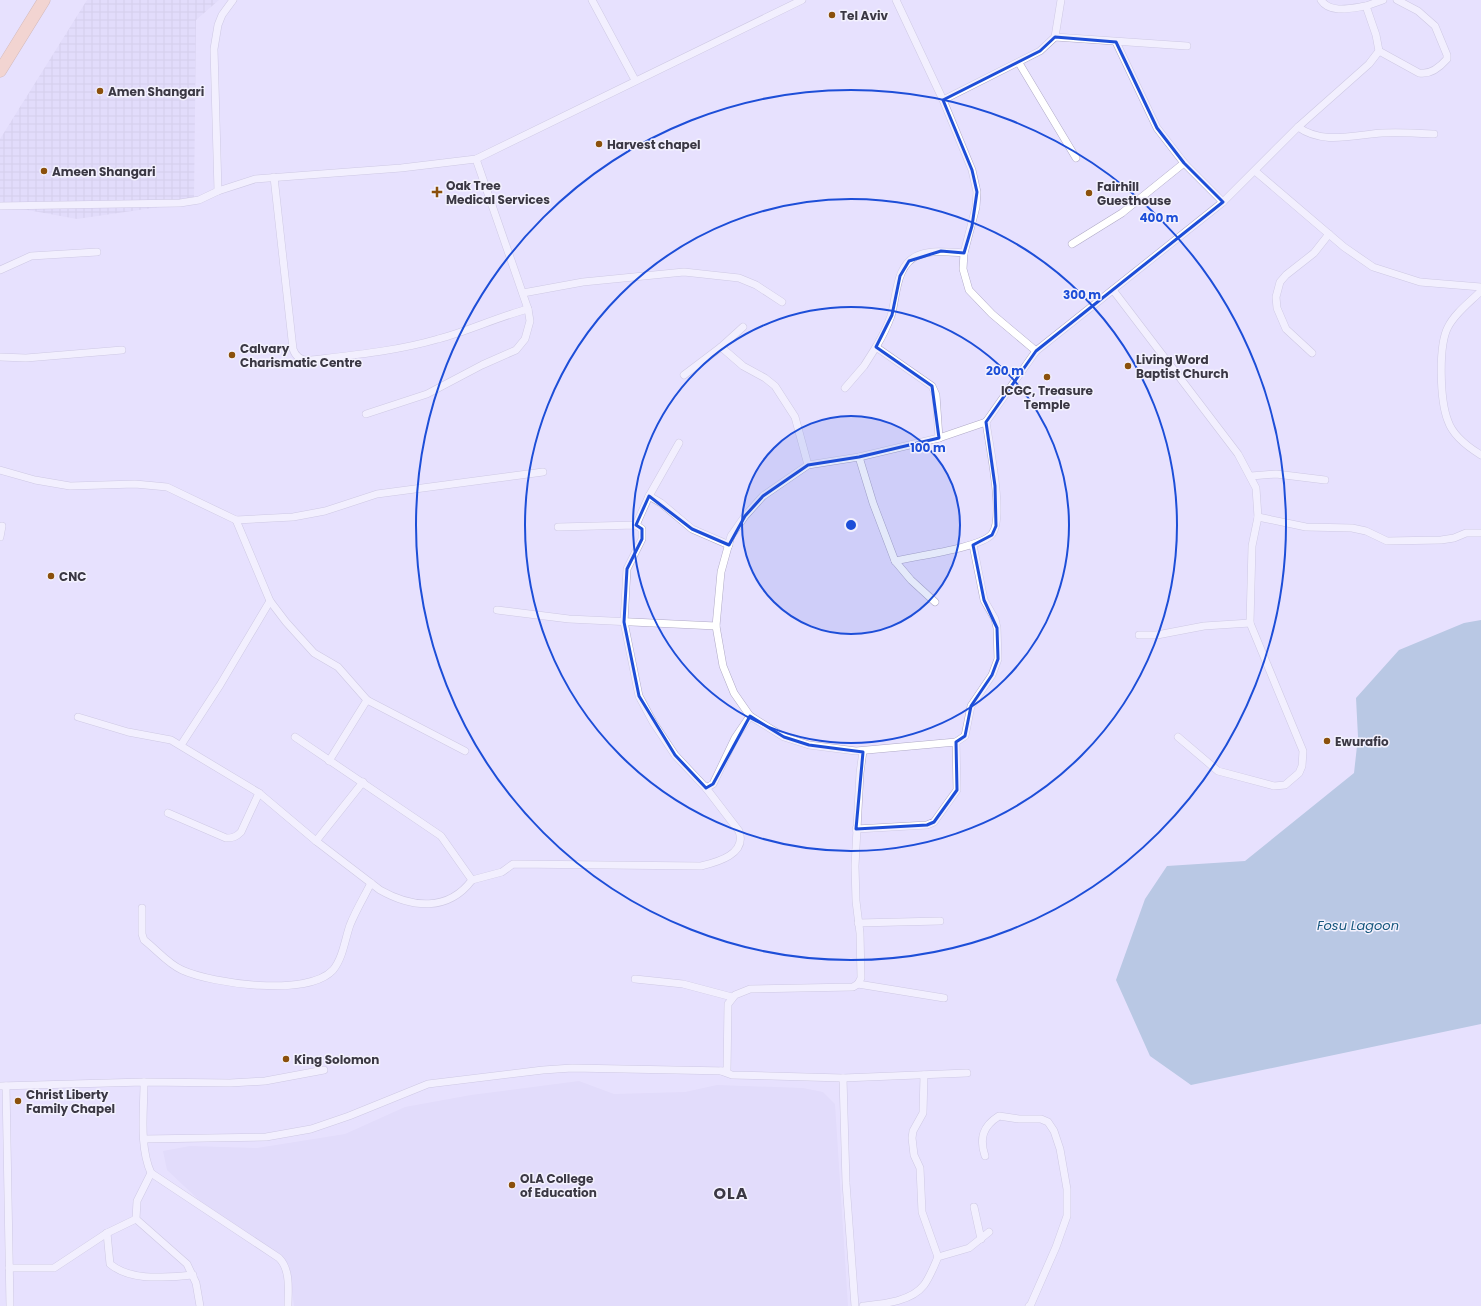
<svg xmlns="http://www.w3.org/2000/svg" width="1481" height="1306" font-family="Poppins,sans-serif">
<defs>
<pattern id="industrial-grid" width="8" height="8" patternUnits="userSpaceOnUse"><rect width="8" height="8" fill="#dcd4f8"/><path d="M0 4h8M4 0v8" fill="none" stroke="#beb7d6"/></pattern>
</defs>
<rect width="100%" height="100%" fill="#e7e1fe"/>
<path fill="#dcd4f8" d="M579 1081 614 1094 685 1092 717 1085 803 1088 823 1092 835 1104 848 1306H294L289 1265 278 1254 200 1201 167 1170 163 1151 190 1146 257 1148 345 1134 405 1107 471 1095Z"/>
<path fill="url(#industrial-grid)" d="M87 0H219L196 20 194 202 77 219 0 205V139Z"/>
<path fill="#81a8c5" d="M1481 620V1024L1191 1085 1150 1056 1116 980 1145 899 1167 866 1245 861 1354 773 1358 737 1356 698 1399 650 1464 623Z"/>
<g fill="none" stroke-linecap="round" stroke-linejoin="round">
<g stroke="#b0aac6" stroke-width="8">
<g id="minor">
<path d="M592 0 635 80"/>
<path d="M896 0 943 100 972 170 977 192 976 207 964 253 963 269 969 290 992 314 1036 351"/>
<path d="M1321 0C1330 14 1352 8 1366 6"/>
<path d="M1055 37 1187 46"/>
<path d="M1116 42 1157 128 1184 163 1223 202"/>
<path d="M1379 51 1419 73C1430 75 1440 67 1447 59V55L1435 26 1418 11 1397 0"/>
<path d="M1019 63 1076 158"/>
<path d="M943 100 1040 51 1055 37 1061 0"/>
<path d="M1298 127C1323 145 1353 135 1382 133 1399 132 1416 133 1434 134"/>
<path d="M1255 171 1344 247 1373 267 1420 282 1481 287"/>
<path d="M274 177 293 349C296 358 302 361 311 360 354 355 397 351 438 339 469 331 497 317 528 309"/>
<path d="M218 191 214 49 218 25 222 15 233 0"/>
<path d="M0 206 180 203 199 200 218 191 255 179 401 168 476 159 802 0"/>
<path d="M1072 244 1122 213 1184 163"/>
<path d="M0 270 31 256 97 252"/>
<path d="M1113 290 1238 454 1256 488 1258 517 1252 546 1250 623 1303 751 1302 766 1299 773 1285 785 1274 786 1218 771 1178 737"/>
<path d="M1481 291C1470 302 1455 313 1448 327 1438 346 1440 401 1448 421 1453 436 1468 447 1481 455"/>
<path d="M523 293 583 282 684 272 739 278 756 285 782 302"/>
<path d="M743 327 721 347 743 366 765 378 775 386 795 417 808 465"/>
<path d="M876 347C882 337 887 327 891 316 897 297 895 264 919 255 933 250 949 252 964 253"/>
<path d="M1312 353 1286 329 1277 308 1276 297 1280 282 1286 275 1314 253 1329 234"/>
<path d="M0 357 26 358 122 350"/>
<path d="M684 375 721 347"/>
<path d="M845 388 864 366 876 347 932 386 936 395 939 438"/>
<path d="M366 414 427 394 482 365 516 350 525 339 530 321 528 309 476 159"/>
<path d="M859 457 873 503 895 561 911 580 935 602"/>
<path d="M0 470 35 480 70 486 135 484 167 487 236 520 270 601 286 622 314 653 338 667 367 700 465 751"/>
<path d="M1251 476 1276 474 1325 480"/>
<path d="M649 496 661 503 692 529 729 545"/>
<path d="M1258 517 1306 527 1352 528 1366 531 1387 541 1441 540 1454 538 1466 533H1481"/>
<path d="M236 520 293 517 325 511 377 494 543 472"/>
<path d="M636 525 649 496 679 443"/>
<path d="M558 527 636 525 642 529V539L627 569 624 622 639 696 653 722 675 755 706 788 713 784 735 738 750 716"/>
<path d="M0 537 2 526"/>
<path d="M895 561C915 556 981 548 992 534 1005 518 989 444 986 422"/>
<path d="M497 610 569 619 716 626"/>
<path d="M1139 635H1157L1204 626 1250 623"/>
<path d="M78 717 128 732 171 740 259 793 316 841"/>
<path d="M295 737 441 836 472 880 502 872 513 864 701 866C718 862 747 854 739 831L706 788"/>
<path d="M956 742 965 736 971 706 992 675 998 659 997 628 995 619 984 600 973 545"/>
<path d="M181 745 220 685 270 601"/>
<path d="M329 761 367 700"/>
<path d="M363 782 316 841 380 890C412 908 448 912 472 880"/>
<path d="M168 813 226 838C233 838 236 837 241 832L259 793"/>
<path d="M856 829 927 825 934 822 957 790 956 742 856 751 809 745 784 737 750 716 734 693 723 666 716 626 721 572 731 536 745 516 763 496 808 465 859 457 939 438 986 422 1036 351 1223 202 1298 127 1369 64 1379 51 1376 35 1366 6 1383 0"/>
<path d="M142 908V934L144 940C157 950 168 964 182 970 213 984 308 997 333 970 343 958 345 939 350 925 356 910 364 897 371 883"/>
<path d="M858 923 940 921"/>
<path d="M635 979 683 984 732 997"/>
<path d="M858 984 944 998"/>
<path d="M721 1071 732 1075 843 1078 967 1073"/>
<path d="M924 1075 923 1113 913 1131 912 1138 914 1155 920 1168 922 1212 938 1257"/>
<path d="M843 1078 846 1183 855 1306"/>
<path d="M144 1082C144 1111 139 1146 151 1173L279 1258C291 1270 288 1291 288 1306"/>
<path d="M0 1086 144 1082 230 1083 265 1081 324 1070"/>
<path d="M6 1086 10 1306"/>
<path d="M144 1139 266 1137 311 1129 349 1116 428 1084 543 1070 572 1068 727 1071 728 1004 735 995 750 989 853 987 858 984 861 978 860 933 856 901 855 866 860 773 863 751"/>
<path d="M985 1156C979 1138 983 1126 999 1116L1019 1119H1041L1048 1122 1054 1131 1060 1149 1067 1189V1216L1056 1247 1031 1304 1029 1306"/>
<path d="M151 1173 137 1201 136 1219 187 1264 196 1283 200 1306"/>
<path d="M974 1207 981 1239"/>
<path d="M107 1233 110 1264C132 1282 166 1277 193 1275"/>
<path d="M9 1268H54L107 1233 136 1219"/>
<path d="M863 1306C882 1304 911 1302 924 1285 930 1277 934 1266 938 1257L969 1248 989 1232"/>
</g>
</g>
<g stroke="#ba896c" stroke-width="13">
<path id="trunk" d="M0 71 44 0"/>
</g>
<use href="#minor" stroke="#fff" stroke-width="7"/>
<use href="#trunk" stroke="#fec39b" stroke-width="12"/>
</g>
<path d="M0 0H1481V1306H0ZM1055 37 1116 42 1157 128 1184 163 1223 202 1036 351 986 422 995 486 996 526 992 535 973 545 984 600 997 628 998 659 992 675 971 706 965 736 956 742 957 790 934 822 927 825 856 829 863 752 809 745 784 737 750 716 713 784 706 788 675 755 639 696 624 622 627 569 642 539V529L636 525 649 496 692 529 729 545 745 516 763 496 808 465 859 457 939 438 932 386 876 347 892 315 900 276 909 261 941 251 964 253 972 226 977 192 972 170 943 100 1040 51Z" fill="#e7e1fe" fill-opacity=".55" fill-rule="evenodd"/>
<path fill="none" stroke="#1d4ed8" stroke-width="3" stroke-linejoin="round" d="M1055 37 1116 42 1157 128 1184 163 1223 202 1036 351 986 422 995 486 996 526 992 535 973 545 984 600 997 628 998 659 992 675 971 706 965 736 956 742 957 790 934 822 927 825 856 829 863 752 809 745 784 737 750 716 713 784 706 788 675 755 639 696 624 622 627 569 642 539V529L636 525 649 496 692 529 729 545 745 516 763 496 808 465 859 457 939 438 932 386 876 347 892 315 900 276 909 261 941 251 964 253 972 226 977 192 972 170 943 100 1040 51Z"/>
<circle cx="851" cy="525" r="109" fill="#1d4ed8" fill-opacity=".12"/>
<g fill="none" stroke="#1d4ed8" stroke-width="2">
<circle cx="851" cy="525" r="109"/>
<circle cx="851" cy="525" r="218"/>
<circle cx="851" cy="525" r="326"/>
<circle cx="851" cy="525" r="435"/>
</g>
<g fill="#8b500c" stroke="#f3f1fd" stroke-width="1.5">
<circle cx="832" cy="15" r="4"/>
<circle cx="100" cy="91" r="4"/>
<circle cx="599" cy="144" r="4"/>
<circle cx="44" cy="171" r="4"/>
<path d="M435 186h4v4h4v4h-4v4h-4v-4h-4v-4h4z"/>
<circle cx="1089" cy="193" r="4"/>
<circle cx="232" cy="355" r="4"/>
<circle cx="1128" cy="366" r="4"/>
<circle cx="1047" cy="377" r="4"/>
<circle cx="51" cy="576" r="4"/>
<circle cx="1327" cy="741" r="4"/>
<circle cx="286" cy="1059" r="4"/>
<circle cx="18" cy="1101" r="4"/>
<circle cx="512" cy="1185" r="4"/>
</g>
<g text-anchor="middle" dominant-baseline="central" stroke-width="3" stroke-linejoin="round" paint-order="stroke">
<g font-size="12" font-weight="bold" fill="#3b3844" stroke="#f3f1fd" text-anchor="start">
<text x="840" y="15">Tel Aviv</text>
<text x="108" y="91">Amen Shangari</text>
<text x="607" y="144">Harvest chapel</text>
<text x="52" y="171">Ameen Shangari</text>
<text x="446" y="185">Oak Tree<tspan x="446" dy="14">Medical Services</tspan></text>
<text x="1097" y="186">Fairhill<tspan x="1097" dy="14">Guesthouse</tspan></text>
<text x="240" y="348">Calvary<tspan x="240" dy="14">Charismatic Centre</tspan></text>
<text x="1136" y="359">Living Word<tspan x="1136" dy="14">Baptist Church</tspan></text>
<text x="1047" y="390" text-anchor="middle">ICGC, Treasure<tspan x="1047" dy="14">Temple</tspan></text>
<text x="59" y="576">CNC</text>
<text x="1335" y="741">Ewurafio</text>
<text x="294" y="1059">King Solomon</text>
<text x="26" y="1094">Christ Liberty<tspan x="26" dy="14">Family Chapel</tspan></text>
<text x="520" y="1178">OLA College<tspan x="520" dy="14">of Education</tspan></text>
</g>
<g font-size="13" font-style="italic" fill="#15567d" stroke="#f3f1fd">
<text x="1358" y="925">Fosu Lagoon</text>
</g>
<g font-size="16" font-weight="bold" letter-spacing="1" fill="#3b3844" stroke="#f3f1fd">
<text x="731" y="1193">OLA</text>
</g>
</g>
<circle cx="851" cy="525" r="6" fill="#1d4ed8" stroke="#f3f1fd" stroke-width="2"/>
<g font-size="12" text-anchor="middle" font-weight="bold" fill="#1d4ed8" stroke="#f3f1fd" stroke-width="3" stroke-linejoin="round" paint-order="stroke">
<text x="1159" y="222">400 m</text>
<text x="1082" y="299">300 m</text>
<text x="1005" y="375">200 m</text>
<text x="928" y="452">100 m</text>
</g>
</svg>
